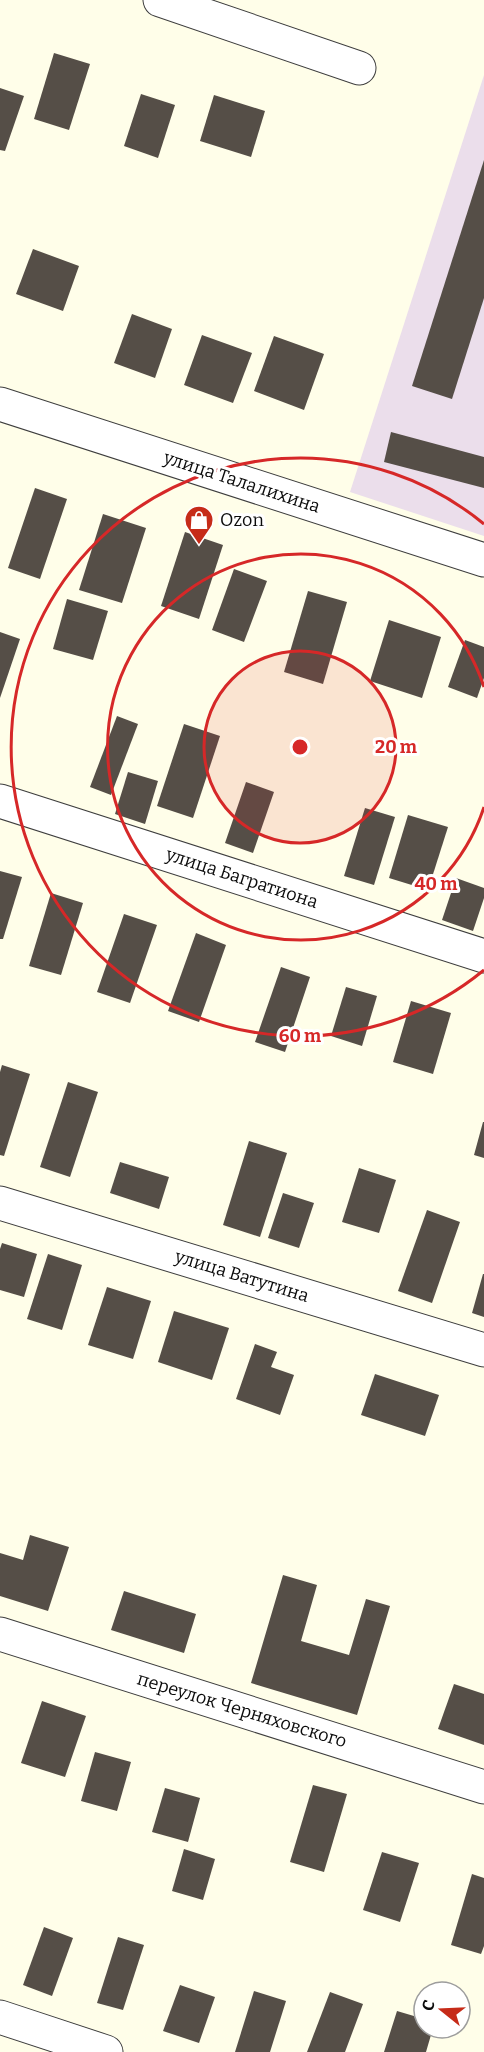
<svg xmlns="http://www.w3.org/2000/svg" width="484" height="2052" font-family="Bitter,serif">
<rect width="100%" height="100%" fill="#fffee9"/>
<path fill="#ebdeeb" d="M484 75V536L350 492Z"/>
<g fill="#554e47">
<path d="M54 53 90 64 69 130 34 119Z"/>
<path d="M0 88 24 96 5 151 0 150Z"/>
<path d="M141 94 175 105 158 158 124 146Z"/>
<path d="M214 95 265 111 251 157 200 141Z"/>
<path d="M484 160V298L452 399 412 386Z"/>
<path d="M33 249 79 266 63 311 16 294Z"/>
<path d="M132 314 172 329 155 378 114 363Z"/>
<path d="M202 335 252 353 233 403 184 385Z"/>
<path d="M274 336 324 354 304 410 254 391Z"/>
<path d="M391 432 484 457V488L384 462Z"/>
<path d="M35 488 67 499 40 579 8 568Z"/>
<path d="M103 514 146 528 122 603 79 590Z"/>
<path d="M185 532 223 545 199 619 161 606Z"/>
<path d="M234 569 267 581 244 642 212 630Z"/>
<path d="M308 591 347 602 323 684 284 672Z"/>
<path d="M67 599 108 611 93 660 53 649Z"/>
<path d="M389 620 441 637 422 698 370 681Z"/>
<path d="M0 632 20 639 0 698Z"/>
<path d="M465 640 484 647V678L477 698 448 687Z"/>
<path d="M117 716 138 724 111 795 90 787Z"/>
<path d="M184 724 220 736 193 818 157 806Z"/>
<path d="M128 772 158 781 145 824 115 814Z"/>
<path d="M246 782 274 792 253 853 225 843Z"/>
<path d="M365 808 395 817 374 885 344 876Z"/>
<path d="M408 815 448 827 428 890 389 878Z"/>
<path d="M0 871 22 877 3 939H0Z"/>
<path d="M456 878 484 888V898L473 931 442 920Z"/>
<path d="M51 893 83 903 61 975 29 966Z"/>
<path d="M124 914 157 925 130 1003 97 992Z"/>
<path d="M196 933 226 945 199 1022 168 1011Z"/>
<path d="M281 967 310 977 285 1052 255 1042Z"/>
<path d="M346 987 377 996 362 1046 331 1036Z"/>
<path d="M411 1001 451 1013 433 1074 393 1062Z"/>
<path d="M2 1065 30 1074 4 1156 0 1155V1072Z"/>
<path d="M68 1082 98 1092 70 1177 40 1167Z"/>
<path d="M483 1122H484V1158L474 1155Z"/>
<path d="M249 1141 287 1153 260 1237 223 1225Z"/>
<path d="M120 1162 169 1177 159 1209 110 1193Z"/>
<path d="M359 1168 396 1180 379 1233 342 1222Z"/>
<path d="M283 1193 314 1203 299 1248 268 1238Z"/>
<path d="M427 1210 460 1222 432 1303 398 1291Z"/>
<path d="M2 1243 37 1254 24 1297 0 1290V1249Z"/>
<path d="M48 1254 82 1265 62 1330 27 1319Z"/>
<path d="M483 1274H484V1317L472 1313Z"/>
<path d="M107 1287 151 1301 133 1359 88 1345Z"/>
<path d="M174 1311 229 1328 212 1380 158 1362Z"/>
<path d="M255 1344 277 1352 271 1367 294 1375 280 1415 236 1399Z"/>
<path d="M375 1374 439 1395 425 1436 361 1415Z"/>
<path d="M30 1535 69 1547 48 1611 0 1596V1553L23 1560Z"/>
<path d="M283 1575 317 1585 301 1641 349 1655 366 1599 390 1606 357 1715 251 1683Z"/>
<path d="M124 1591 196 1614 184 1653 111 1630Z"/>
<path d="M454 1684 484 1694V1745L438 1729Z"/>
<path d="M42 1701 86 1716 65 1777 21 1763Z"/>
<path d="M95 1752 131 1762 117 1811 81 1801Z"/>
<path d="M313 1785 347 1794 324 1872 290 1862Z"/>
<path d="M165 1788 200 1798 188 1842 152 1832Z"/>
<path d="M184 1849 215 1859 203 1900 172 1891Z"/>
<path d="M382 1852 419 1863 400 1922 363 1910Z"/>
<path d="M472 1874 484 1878V1946L481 1954 451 1945Z"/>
<path d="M44 1927 73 1938 52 1996 23 1985Z"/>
<path d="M118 1937 144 1945 123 2010 97 2003Z"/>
<path d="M180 1985 215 1997 199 2043 163 2031Z"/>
<path d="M254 1991 286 2001 270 2052H235Z"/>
<path d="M330 1992 363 2004 345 2052H307Z"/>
<path d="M397 2011 424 2019V2028H433L426 2052H384Z"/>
</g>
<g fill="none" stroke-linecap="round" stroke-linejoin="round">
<g stroke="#3e3e3e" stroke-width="35">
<g id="minor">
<path d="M160 0 359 68"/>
<path d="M0 404 484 560"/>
<path d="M0 801 484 956"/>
<path d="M0 1203 484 1350"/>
<path d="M0 1634 484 1787"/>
<path d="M0 2017 106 2052"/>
</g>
</g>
<use href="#minor" stroke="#fff" stroke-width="33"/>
</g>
<circle cx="300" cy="747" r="96" fill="#d62828" fill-opacity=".12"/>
<g fill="none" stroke="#d62828" stroke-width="3">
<circle cx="300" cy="747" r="96"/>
<path d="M484 807A193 193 0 1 1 484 687"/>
<path d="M484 970A289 289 0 1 1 484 524"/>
</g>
<defs>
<g id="shop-pin" transform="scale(1.5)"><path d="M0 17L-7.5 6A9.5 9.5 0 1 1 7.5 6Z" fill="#c62b18" stroke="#fff"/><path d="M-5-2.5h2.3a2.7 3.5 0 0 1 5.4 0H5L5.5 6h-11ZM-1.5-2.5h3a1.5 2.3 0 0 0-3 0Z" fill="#fff"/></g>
</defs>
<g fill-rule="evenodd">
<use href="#shop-pin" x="199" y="520"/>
</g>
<g text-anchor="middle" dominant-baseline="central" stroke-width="6" stroke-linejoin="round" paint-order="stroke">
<g font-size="18" fill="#0b0b0b" stroke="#fff">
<text transform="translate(242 482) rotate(18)">улица Талалихина</text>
<text transform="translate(242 878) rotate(18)">улица Багратиона</text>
<text transform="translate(242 1276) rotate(17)">улица Ватутина</text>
<text transform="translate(242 1710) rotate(17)">переулок Черняховского</text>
</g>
<g font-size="18" fill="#0b0b0b" stroke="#fff" text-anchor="start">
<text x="220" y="520">Ozon</text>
</g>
</g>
<circle cx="300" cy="747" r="9" fill="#d62828" stroke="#fff" stroke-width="3"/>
<g font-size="18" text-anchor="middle" font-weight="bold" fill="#d62828" stroke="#fff" stroke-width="6" stroke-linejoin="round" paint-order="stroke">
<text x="396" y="753">20 m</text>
<text x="436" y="890">40 m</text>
<text x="300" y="1042">60 m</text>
</g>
<g transform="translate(442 2010) rotate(288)"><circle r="28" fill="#ffffff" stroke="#9d9d9d" stroke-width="1.5"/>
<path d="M0-4.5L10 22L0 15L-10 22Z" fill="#c62b18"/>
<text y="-9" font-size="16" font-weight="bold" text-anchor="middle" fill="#0b0b0b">С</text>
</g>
</svg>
